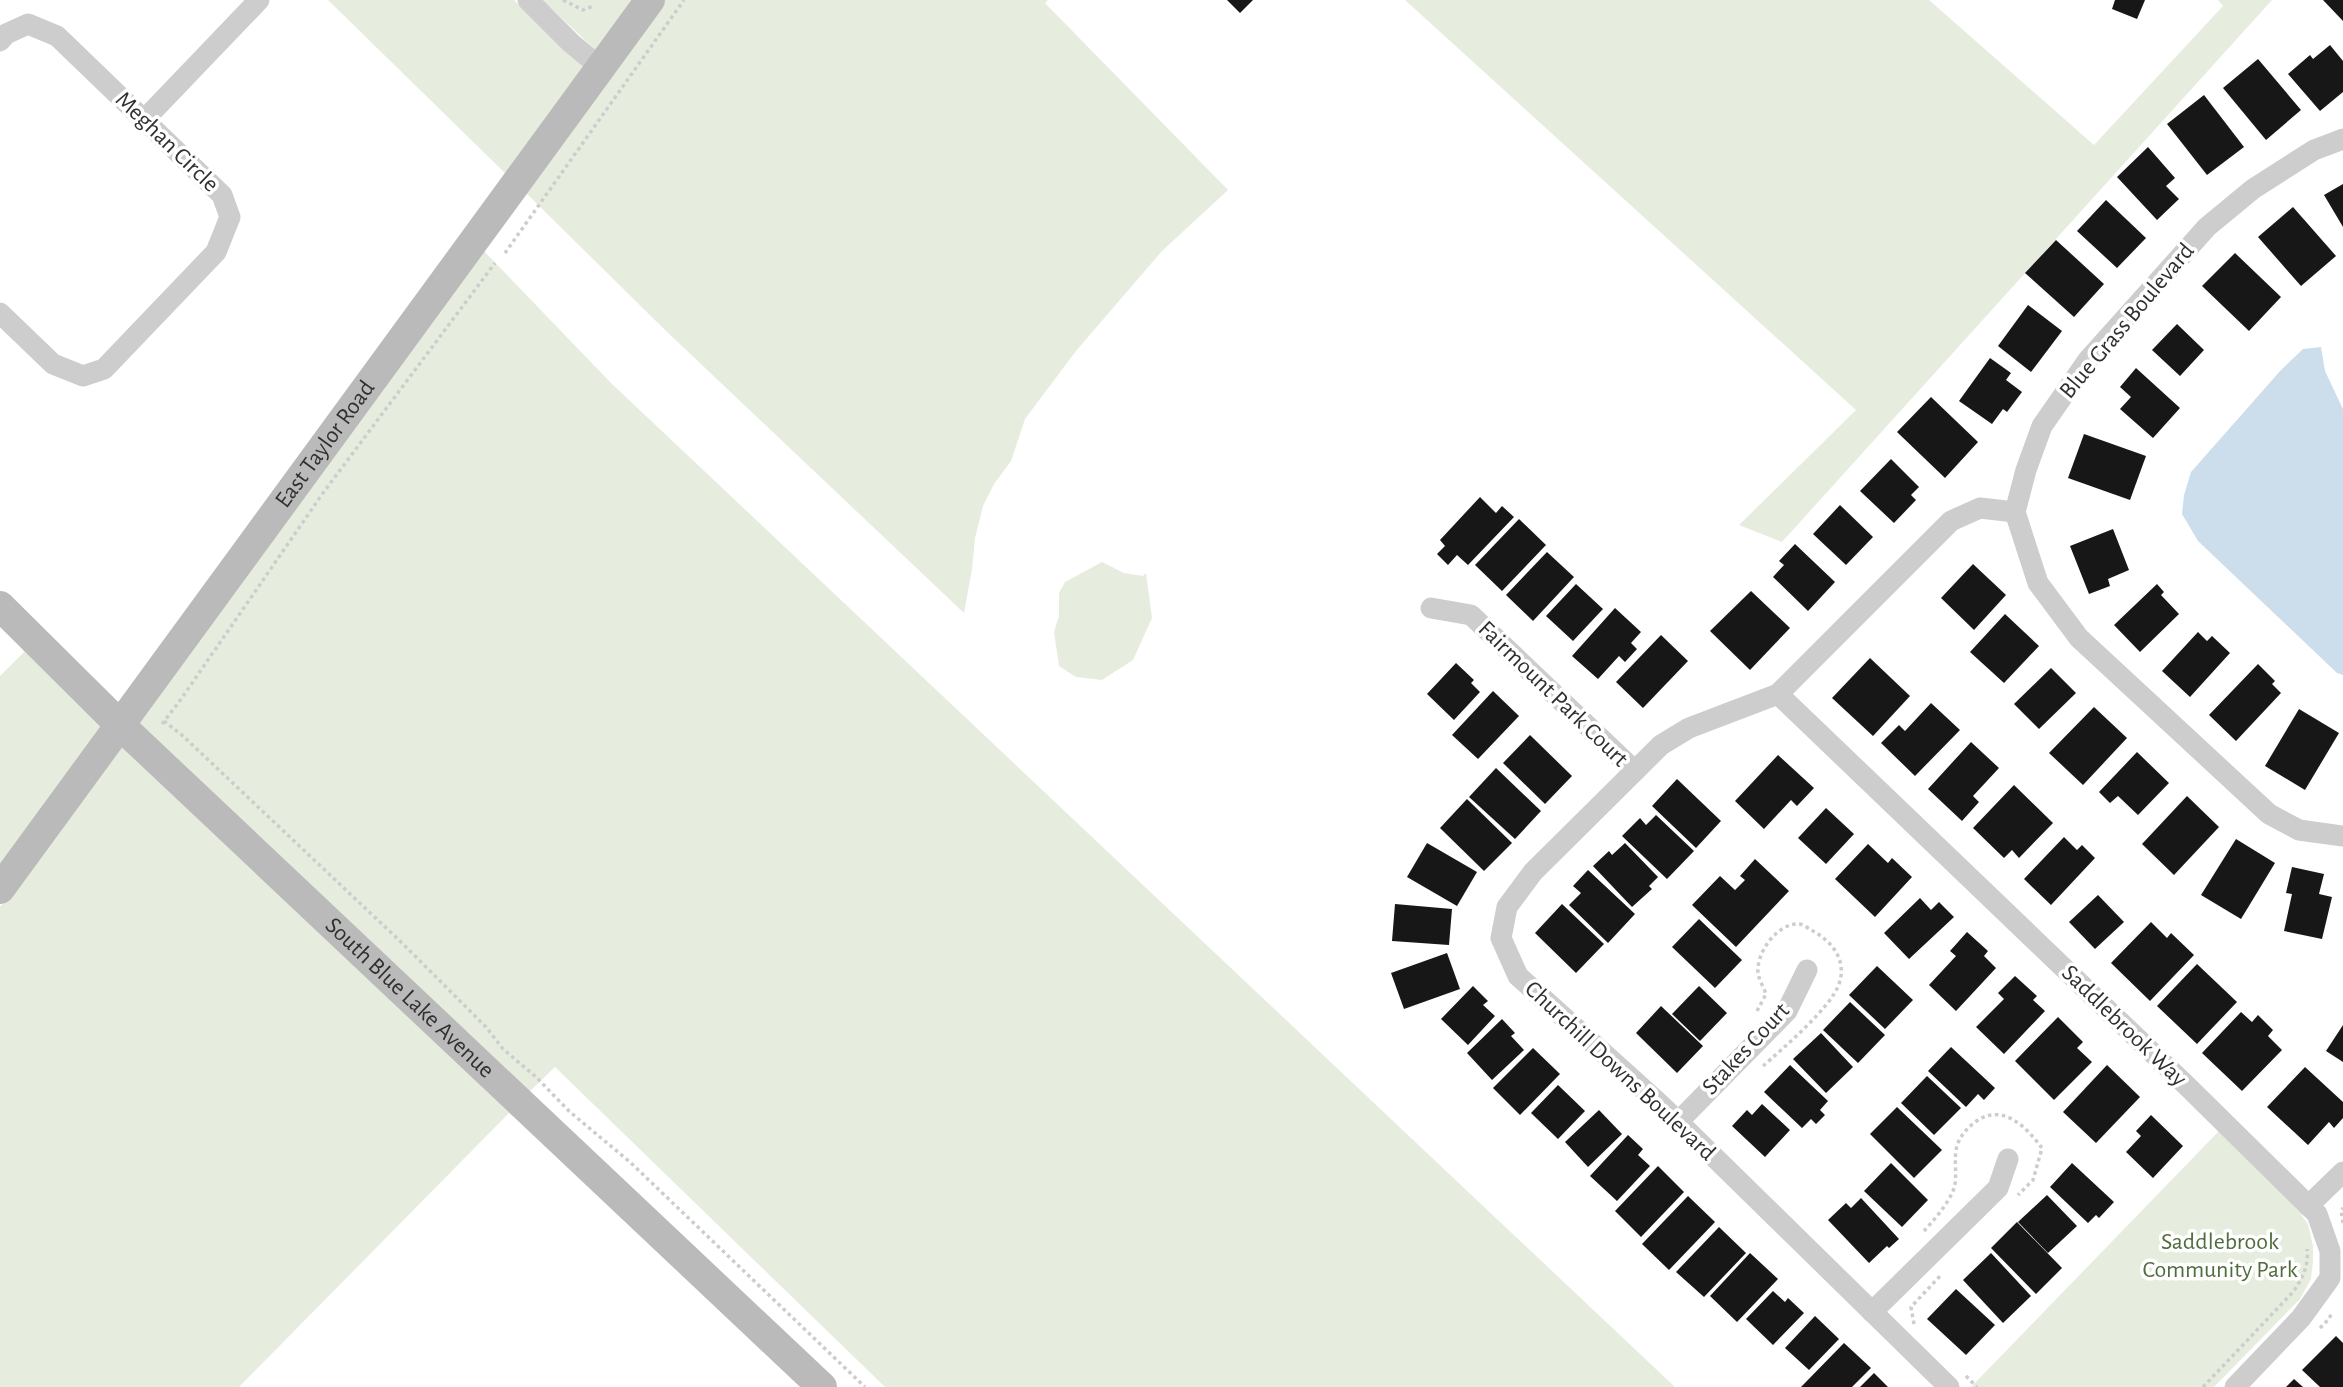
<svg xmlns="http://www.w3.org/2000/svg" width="2343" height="1387" font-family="'Alegreya Sans',sans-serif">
<rect width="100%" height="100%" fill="#fff"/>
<g fill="#e6eddf">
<path d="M328 0H514L586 68 508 176Z"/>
<path d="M542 0H636L598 52Z"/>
<path d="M663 0H1048L1045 3 1228 190 1162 251 1076 351 1025 419 1011 461 994 484 983 506 975 538 972 569 964 613 665 330 524 191Z"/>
<path d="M1405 0H1929L2094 145 2223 6 2218 0H2272L1782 542 1739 525 1856 410Z"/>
<path d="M482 249 611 383 1675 1387H885L555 1067 526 1095 133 724Z"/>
<path d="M1102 562 1124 573 1143 576 1146 573 1152 618 1133 660 1102 680 1076 677 1059 666 1054 632 1059 616V593L1065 582Z"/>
<path d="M28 648 106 725 0 870V676Z"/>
<path d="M121 740 513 1109 239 1387H0V907Z"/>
<path d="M2219 1131 2291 1201 2308 1224 2313 1246V1261L2311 1279 2300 1299 2214 1387H1971Z"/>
</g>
<path fill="#ccdeec" d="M2321 347 2325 371 2343 409V675L2337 673 2198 541 2182 514 2184 495 2191 472 2281 370 2303 349Z"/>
<g fill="#171717">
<path d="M1227 0H1253L1240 13Z"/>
<path d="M2115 0H2145L2137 19 2112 9Z"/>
<path d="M2323 0H2343V21Z"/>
<path d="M2330 45 2343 61V92L2320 111 2288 74 2310 55 2313 59Z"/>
<path d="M2258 59 2301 110 2266 140 2223 88Z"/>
<path d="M2204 95 2244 147 2207 175 2167 124Z"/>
<path d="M2148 147 2175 178 2166 186 2179 199 2157 220 2117 177Z"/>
<path d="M2343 184V227L2324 195Z"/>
<path d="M2106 200 2146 238 2117 268 2077 231Z"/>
<path d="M2293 207 2336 256 2301 286 2258 237Z"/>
<path d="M2056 240 2104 284 2074 317 2025 273Z"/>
<path d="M2235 253 2281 297 2249 331 2202 286Z"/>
<path d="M2028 305 2062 331 2031 372 1998 346Z"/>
<path d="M2177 324 2204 350 2180 376 2152 350Z"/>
<path d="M1990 358 2011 373 2006 380 2022 392 2007 412 2003 409 1992 424 1959 401Z"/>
<path d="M2136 368 2180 408 2153 438 2120 409 2131 397 2120 387Z"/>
<path d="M1931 397 1978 442 1945 478 1897 432Z"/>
<path d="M2084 434 2146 456 2130 500 2068 478Z"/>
<path d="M1891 459 1919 487 1911 495 1916 500 1894 523 1860 491Z"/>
<path d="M1480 497 1496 513 1502 506 1514 517 1468 565 1457 555 1448 565 1437 554 1445 546 1440 540Z"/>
<path d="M1840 505 1873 537 1846 565 1813 534Z"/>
<path d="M1519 519 1546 545 1502 591 1475 565Z"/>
<path d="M2113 529 2129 570 2108 579 2110 586 2089 594 2070 546Z"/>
<path d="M1795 544 1835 582 1808 611 1773 577 1784 565 1779 561Z"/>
<path d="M1547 552 1574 577 1533 621 1506 595Z"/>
<path d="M1973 564 2006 595 1974 630 1941 598Z"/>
<path d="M1576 584 1603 609 1573 641 1546 616Z"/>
<path d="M2157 584 2164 592 2161 595 2179 614 2140 652 2114 625Z"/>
<path d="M1751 591 1790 628 1750 670 1710 631Z"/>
<path d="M1615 608 1641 632 1631 643 1637 649 1625 662 1619 656 1598 679 1572 656Z"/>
<path d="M2005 614 2039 646 2004 683 1970 652Z"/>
<path d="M2198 632 2207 641 2212 636 2230 653 2190 697 2162 671Z"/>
<path d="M1661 635 1688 661 1643 708 1616 682Z"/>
<path d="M1870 658 1910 696 1873 736 1832 698Z"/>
<path d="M1456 663 1474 680 1471 683 1480 692 1454 720 1427 694Z"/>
<path d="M2258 664 2275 681 2272 684 2281 693 2236 741 2209 715Z"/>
<path d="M2051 668 2076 693 2039 729 2014 704Z"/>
<path d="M1493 691 1519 716 1478 759 1452 735Z"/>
<path d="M1931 703 1960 730 1915 776 1881 743 1899 725 1905 731Z"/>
<path d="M2094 707 2127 738 2083 785 2049 753Z"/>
<path d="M2299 709 2339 733 2305 790 2265 766Z"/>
<path d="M1530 735 1572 776 1545 804 1503 763Z"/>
<path d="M1971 742 1999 768 1973 796 1979 802 1962 821 1928 789Z"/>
<path d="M2137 752 2169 783 2138 815 2118 796 2110 803 2099 792Z"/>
<path d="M1778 755 1814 788 1797 806 1791 800 1764 829 1735 801Z"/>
<path d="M1496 768 1541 811 1515 839 1469 797Z"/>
<path d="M1677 779 1721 821 1696 848 1652 806Z"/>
<path d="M2014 785 2053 823 2019 858 2012 850 2004 858 1973 828Z"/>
<path d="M2187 796 2219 827 2174 875 2142 844Z"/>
<path d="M1467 799 1512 843 1484 871 1440 828Z"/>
<path d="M1826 808 1854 834 1826 864 1798 838Z"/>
<path d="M1656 815 1694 851 1667 879 1622 836 1640 818 1646 825Z"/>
<path d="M2064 837 2077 850 2082 845 2095 858 2051 905 2024 879Z"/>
<path d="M2236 839 2275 863 2241 919 2201 895Z"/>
<path d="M1427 843 1477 872 1457 906 1407 877Z"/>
<path d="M1625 843 1658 877 1649 886 1652 889 1632 907 1593 866 1609 851 1612 855Z"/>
<path d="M1868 844 1888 863 1892 858 1912 877 1875 917 1835 879Z"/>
<path d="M1755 859 1789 891 1736 947 1692 905 1720 876 1735 890 1745 880 1740 876Z"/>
<path d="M2292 867 2324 874 2319 894 2332 897 2322 939 2284 931 2292 894 2286 893Z"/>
<path d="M1588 870 1635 914 1608 943 1569 905 1581 893 1573 886Z"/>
<path d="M2098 895 2124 922 2095 949 2069 922Z"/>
<path d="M1920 898 1931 910 1939 902 1954 917 1909 959 1884 933Z"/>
<path d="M1395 904 1452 909 1449 945 1392 941Z"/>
<path d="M1562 904 1604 944 1576 973 1535 933Z"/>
<path d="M1699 919 1742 960 1715 988 1672 947Z"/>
<path d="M2151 922 2167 938 2171 933 2194 955 2150 1001 2111 963Z"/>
<path d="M1967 932 1988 951 1984 956 1996 968 1956 1011 1929 985 1956 956 1950 951Z"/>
<path d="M1447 953 1460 989 1404 1009 1391 973Z"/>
<path d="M2197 964 2237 1002 2197 1044 2157 1006Z"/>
<path d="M1877 966 1913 1000 1885 1029 1849 995Z"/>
<path d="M2015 976 2037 996 2033 1000 2045 1011 2004 1054 1976 1027 2004 999 1998 993Z"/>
<path d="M1473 986 1488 1001 1483 1005 1495 1016 1468 1045 1441 1019Z"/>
<path d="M1699 986 1727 1013 1700 1041 1672 1014Z"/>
<path d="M1850 1002 1885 1035 1858 1063 1823 1030Z"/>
<path d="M1661 1006 1703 1046 1677 1073 1636 1033Z"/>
<path d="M2241 1012 2252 1022 2258 1015 2273 1030 2268 1036 2282 1050 2242 1091 2202 1053Z"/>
<path d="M2058 1017 2083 1042 2077 1048 2092 1062 2054 1100 2015 1061Z"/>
<path d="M1502 1019 1515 1033 1511 1036 1524 1050 1492 1080 1467 1053Z"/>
<path d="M2343 1025V1062L2326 1051Z"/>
<path d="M1821 1033 1853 1067 1826 1093 1793 1059Z"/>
<path d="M1951 1047 1995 1088 1984 1100 1978 1094 1966 1107 1928 1071Z"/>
<path d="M1533 1048 1560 1074 1520 1115 1493 1088Z"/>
<path d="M1790 1065 1828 1101 1820 1110 1825 1115 1816 1124 1811 1119 1802 1128 1764 1092Z"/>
<path d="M2107 1065 2140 1097 2096 1143 2063 1112Z"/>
<path d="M2305 1067 2343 1102V1118L2334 1128 2329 1122 2308 1145 2267 1107Z"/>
<path d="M1927 1076 1961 1108 1934 1135 1901 1103Z"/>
<path d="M1558 1085 1585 1111 1558 1139 1531 1113Z"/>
<path d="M1762 1104 1790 1130 1765 1157 1732 1126 1747 1110 1752 1115Z"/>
<path d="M1897 1107 1942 1150 1914 1178 1870 1134Z"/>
<path d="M1599 1110 1622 1134 1588 1167 1565 1142Z"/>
<path d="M2151 1115 2183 1146 2153 1178 2126 1152 2141 1136 2136 1131Z"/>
<path d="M1628 1135 1643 1149 1638 1155 1650 1166 1617 1201 1590 1176Z"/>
<path d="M1891 1163 1928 1200 1902 1227 1864 1191Z"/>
<path d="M2072 1163 2114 1202 2099 1218 2096 1215 2088 1223 2050 1187Z"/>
<path d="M1658 1166 1684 1192 1641 1237 1615 1211Z"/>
<path d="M2047 1195 2077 1226 2048 1253 2018 1222Z"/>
<path d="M1688 1196 1715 1222 1669 1270 1642 1244Z"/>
<path d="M1861 1198 1899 1239 1889 1248 1887 1246 1869 1263 1828 1220 1846 1203 1851 1208Z"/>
<path d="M2017 1222 2062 1268 2036 1294 1991 1248Z"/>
<path d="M1719 1227 1746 1253 1704 1297 1676 1272Z"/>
<path d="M1750 1253 1778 1279 1737 1322 1710 1296Z"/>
<path d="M1991 1253 2031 1296 2003 1323 1963 1280Z"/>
<path d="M1956 1289 1995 1325 1966 1355 1927 1319Z"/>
<path d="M1773 1291 1785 1302 1788 1298 1804 1313 1773 1345 1746 1319Z"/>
<path d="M1815 1316 1839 1339 1809 1370 1785 1348Z"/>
<path d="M2336 1336 2343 1343V1387H2320L2302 1370Z"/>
<path d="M1844 1343 1871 1368 1852 1387H1801Z"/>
<path d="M1874 1373 1888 1387H1860Z"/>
<path d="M2294 1379 2303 1387H2286Z"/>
</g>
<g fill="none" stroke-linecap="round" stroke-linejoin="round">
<g stroke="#cdcdcd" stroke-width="3.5" stroke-dasharray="3.5 3.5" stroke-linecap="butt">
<path d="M563 0 583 10 593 6"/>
<path d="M505 253 684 0"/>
<path d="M164 721 183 736 401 942 486 1027 503 1049 536 1077 570 1112 631 1163 865 1387"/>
<path d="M162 724 179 702 323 493 495 263"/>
<path d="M1757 1011 1766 994C1764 988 1759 980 1758 973 1756 953 1777 923 1799 924 1803 924 1809 929 1813 931 1833 942 1847 961 1839 984 1830 1009 1783 1048 1762 1067"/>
<path d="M2343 1223 2341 1210 2343 1208"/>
<path d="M1924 1231C1934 1220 1947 1205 1953 1191 1959 1177 1952 1157 1958 1143 1962 1133 1968 1128 1975 1122 2003 1102 2026 1127 2042 1148L2033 1180 2018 1195"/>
<path d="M1914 1324 1911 1307 1942 1274"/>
<path d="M2320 1328 2329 1319 2332 1312"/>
<path d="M1966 1376 1977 1387"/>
<path d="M2203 1387 2293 1292C2302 1279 2309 1266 2307 1249"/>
</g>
<g stroke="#cdcdcd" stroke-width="21">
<path d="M528 0 571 43 600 67"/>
<path d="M0 41 6 34 28 24 57 36 222 195 230 217 216 252 104 369 83 376 53 364 0 313"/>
<path d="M145 119 259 0"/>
<path d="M2343 139 2314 150 2253 189 2207 227 2088 360 2042 426 2026 470 2015 512 2038 583 2079 638 2269 814 2299 830 2343 836"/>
<path d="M1431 608 1471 615 1635 771"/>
<path d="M1778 694 2187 1086 2317 1214 2330 1251V1278L2301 1318 2235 1387"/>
<path d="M1678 1122 1787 1011 1807 970"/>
<path d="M2308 1206 2343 1172"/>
<path d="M1872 1312 1998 1188 2008 1159"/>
<path d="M1949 1387 1661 1105 1518 976 1501 938 1507 907 1533 872 1661 745 1689 728 1778 694 1951 521 1980 508 2015 512"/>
</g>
<g stroke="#bababa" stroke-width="30">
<path id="s1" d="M0 606 119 724 822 1387"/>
<path id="s2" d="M0 889 650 0"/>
</g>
</g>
<g text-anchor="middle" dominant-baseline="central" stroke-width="7" stroke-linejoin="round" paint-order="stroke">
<g font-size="24" fill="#303030" stroke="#fff">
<text transform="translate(167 142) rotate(44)">Meghan Circle</text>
<text transform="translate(2127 321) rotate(-50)">Blue Grass Boulevard</text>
<text stroke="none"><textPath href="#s2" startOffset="551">East Taylor Road</textPath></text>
<text transform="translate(1553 694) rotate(44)">Fairmount Park Court</text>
<text stroke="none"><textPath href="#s1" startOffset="567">South Blue Lake Avenue</textPath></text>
<text transform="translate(2124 1026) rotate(44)">Saddlebrook Way</text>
<text transform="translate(1746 1049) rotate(-47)">Stakes Court</text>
<text transform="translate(1620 1071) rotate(43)">Churchill Downs Boulevard</text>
</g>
<g font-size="24" fill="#516c3e" stroke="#fff">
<text x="2220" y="1242">Saddlebrook<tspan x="2220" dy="28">Community Park</tspan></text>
</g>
</g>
</svg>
